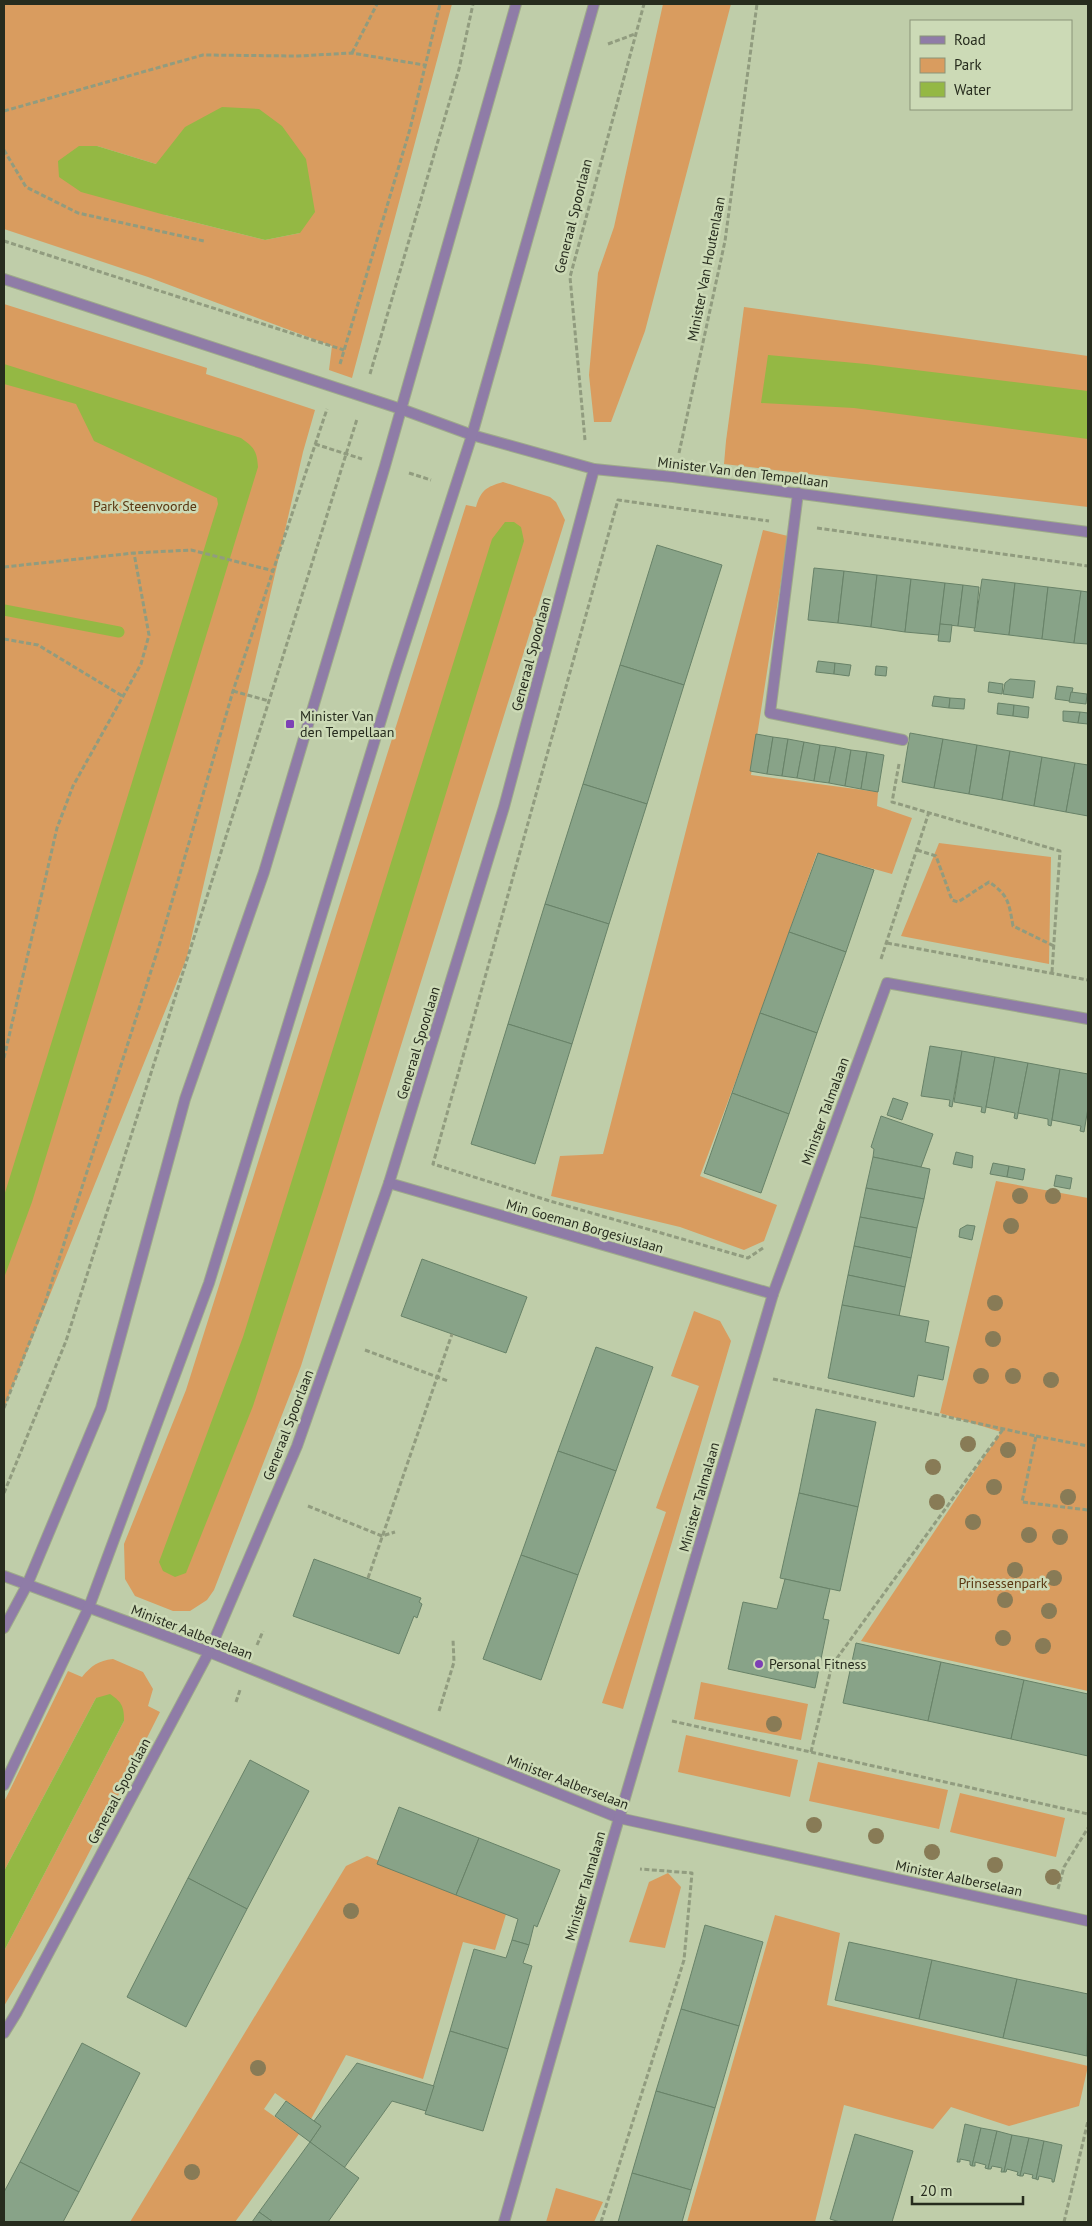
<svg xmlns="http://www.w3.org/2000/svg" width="1092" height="2226" font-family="'PT Sans',sans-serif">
<rect width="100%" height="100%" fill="#bfcda9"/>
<g fill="#d99c5f" fill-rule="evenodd">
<path d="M4 4H452L352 378 329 370 332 346 148 277 4 229ZM97 146 156 164 300 233 265 240 165 215Z"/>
<path d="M663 4H731L645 331 611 422H594L589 375 598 273 614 227Z"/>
<path d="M4 304 207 368 206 374 315 410 303 452 187 957 4 1408Z"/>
<path d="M744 307 1088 356V507L724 464 726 441Z"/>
<path d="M503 482 550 497 556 502 565 520 301 1366 214 1590 207 1600 190 1611H173L135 1596 125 1579 124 1544 186 1390 466 505 476 507C481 490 486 487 503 482Z"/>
<path d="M763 530 788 536 751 775 878 792 877 806 912 818 892 874 817 853 742 1064 700 1176 777 1205 764 1241 744 1250 680 1227 551 1196 560 1156 603 1154Z"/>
<path d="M939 843 1051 857 1049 964 901 936Z"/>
<path d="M996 1181 1088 1198V1691L861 1641 1001 1432 940 1413Z"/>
<path d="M694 1311 720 1321 731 1341 623 1709 602 1703 666 1512 656 1508 699 1386 671 1376Z"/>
<path d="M113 1659 143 1672 153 1689 148 1706 160 1712C110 1811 62 1911 4 2006V1951L124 1721 96 1698 4 1871V1802L68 1671 82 1677C92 1665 98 1661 113 1659Z"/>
<path d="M701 1682 808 1704 801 1740 694 1719Z"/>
<path d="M686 1735 798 1760 790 1797 678 1772Z"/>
<path d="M818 1762 948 1790 939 1829 809 1801Z"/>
<path d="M960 1793 1065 1818 1056 1857 950 1832Z"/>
<path d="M367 1856 507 1911 495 1950 463 1942 423 2079 346 2055 311 2119 275 2093 264 2109 299 2134 235 2222H130L346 1866Z"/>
<path d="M668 1873 681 1887 665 1948 629 1942 649 1882Z"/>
<path d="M775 1915 840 1933 827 2005 1088 2066 1079 2106 1009 2126 951 2107 933 2129 844 2105 815 2222H687Z"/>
<path d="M556 2188 603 2202 594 2222H546Z"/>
</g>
<g fill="#94b844">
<path d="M222 107 259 109 282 126 306 159 315 212 300 233 265 240 165 215 81 192 59 177 58 161 79 146H97L156 164 185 127Z"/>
<path d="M768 355 866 364 1088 391V439L854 408 761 403Z"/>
<path d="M4 364 241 438C254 447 257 451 258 467L32 1202 4 1278V1196L218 504 217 498 94 441 76 404 4 384Z"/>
<path d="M505 522H514L521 527 524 541 323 1191 253 1406 186 1573 175 1577 163 1571 159 1562 243 1337 492 539Z"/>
<path d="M110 1694C122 1702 124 1707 124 1721L4 1951V1871L96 1698Z"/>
</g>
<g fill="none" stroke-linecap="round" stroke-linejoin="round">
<path stroke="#94b844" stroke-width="11" d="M4 610 119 632"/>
</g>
<g fill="#88a388" stroke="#688268">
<path d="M657 545 722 565 684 685 620 665Z"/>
<path d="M814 568 844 571 838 623 808 620Z"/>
<path d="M844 571 877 575 871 627 838 623Z"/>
<path d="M877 575 911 579 905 632 871 627Z"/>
<path d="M911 579 945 583 939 635 905 632Z"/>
<path d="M982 579 1015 583 1009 635 974 631Z"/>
<path d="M945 583 963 585 958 626 940 624Z"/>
<path d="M1015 583 1048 587 1042 639 1009 635Z"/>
<path d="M963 585 979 587 975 628 958 626Z"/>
<path d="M1048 587 1081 591 1074 643 1042 639Z"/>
<path d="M1081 591 1088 592V644L1074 643Z"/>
<path d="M940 624 952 625 950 642 938 641Z"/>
<path d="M818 661 835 663 834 674 816 672Z"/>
<path d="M835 663 851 665 849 676 834 674Z"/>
<path d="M620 665 684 685 647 804 583 784Z"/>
<path d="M876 666 887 667 886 676 875 675Z"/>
<path d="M1010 679 1035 681 1033 698 1003 694 1005 683Z"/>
<path d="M989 682 1003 684 1002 694 988 692Z"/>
<path d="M1057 686 1073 688 1070 701 1055 699Z"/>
<path d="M1071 692 1087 694 1086 704 1069 702Z"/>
<path d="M934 696 950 698 949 708 932 706Z"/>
<path d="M950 698 965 699 964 709 949 708Z"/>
<path d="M998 703 1014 705 1013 716 997 714Z"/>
<path d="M1014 705 1029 707 1028 718 1013 716Z"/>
<path d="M1063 711 1080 712 1078 723 1063 721Z"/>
<path d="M1080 712 1088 713V724L1078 723Z"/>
<path d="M910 733 943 739 934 788 902 782Z"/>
<path d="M756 734 773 737 767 774 750 771Z"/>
<path d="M773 737 788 739 782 776 767 774Z"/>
<path d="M788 739 804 742 797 778 782 776Z"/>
<path d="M943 739 977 745 969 794 934 788Z"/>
<path d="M804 742 820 745 814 781 797 778Z"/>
<path d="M820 745 836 747 829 783 814 781Z"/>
<path d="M977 745 1010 751 1002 800 969 794Z"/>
<path d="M836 747 851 750 845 786 829 783Z"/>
<path d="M851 750 867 752 861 789 845 786Z"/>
<path d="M1010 751 1042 757 1034 806 1002 800Z"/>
<path d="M867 752 884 755 878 792 861 789Z"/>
<path d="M1042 757 1075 763 1066 812 1034 806Z"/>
<path d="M1075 763 1088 765V816L1066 812Z"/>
<path d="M583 784 647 804 609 924 545 904Z"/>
<path d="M818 853 874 870 846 952 789 932Z"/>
<path d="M545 904 609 924 572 1044 508 1024Z"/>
<path d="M789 932 846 952 817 1033 760 1013Z"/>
<path d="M760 1013 817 1033 789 1114 732 1093Z"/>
<path d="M508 1024 572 1044 535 1164 471 1144Z"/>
<path d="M930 1046 962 1051 952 1107 949 1106 950 1100 921 1096Z"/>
<path d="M962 1051 995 1057 985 1113 981 1112 982 1107 954 1102Z"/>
<path d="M995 1057 1028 1063 1017 1119 1014 1118 1015 1113 986 1107Z"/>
<path d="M1028 1063 1060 1069 1051 1126 1048 1125V1119L1018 1113Z"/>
<path d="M1060 1069 1088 1074V1108L1084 1132 1080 1131 1081 1126 1052 1120Z"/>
<path d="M732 1093 789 1114 761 1193 704 1173Z"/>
<path d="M893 1098 908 1103 902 1120 887 1115Z"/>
<path d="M881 1116 933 1134 921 1167 873 1157 874 1149 871 1147Z"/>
<path d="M956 1152 973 1156 972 1168 953 1164Z"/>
<path d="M873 1157 930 1169 924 1199 866 1188Z"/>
<path d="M993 1163 1009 1166 1007 1177 990 1174Z"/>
<path d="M1009 1166 1025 1169 1023 1180 1007 1177Z"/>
<path d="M1056 1175 1072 1178 1070 1189 1054 1186Z"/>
<path d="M866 1188 924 1199 917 1228 860 1217Z"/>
<path d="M860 1217 917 1228 911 1258 854 1246Z"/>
<path d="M967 1225 975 1226 972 1240 959 1237 960 1229Z"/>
<path d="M854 1246 911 1258 905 1287 848 1275Z"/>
<path d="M422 1259 527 1297 506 1353 401 1316Z"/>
<path d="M848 1275 905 1287 899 1316 842 1305Z"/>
<path d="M842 1305 929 1321 925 1342 949 1347 943 1380 918 1375 914 1397 828 1378Z"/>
<path d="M596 1347 653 1367 616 1471 558 1451Z"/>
<path d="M816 1409 876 1422 858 1507 799 1493Z"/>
<path d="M558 1451 616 1471 578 1575 521 1555Z"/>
<path d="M799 1493 858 1507 840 1591 780 1578Z"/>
<path d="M521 1555 578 1575 541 1680 483 1659Z"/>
<path d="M314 1559 421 1598 419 1602 422 1604 417 1618 414 1616 399 1654 293 1616Z"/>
<path d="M785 1579 830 1589 823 1619 829 1620 815 1688 728 1669 743 1602 777 1609Z"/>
<path d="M856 1643 941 1662 928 1721 843 1703Z"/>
<path d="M941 1662 1024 1680 1011 1739 928 1721Z"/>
<path d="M1024 1680 1088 1694V1756L1011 1739Z"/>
<path d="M250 1760 309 1791 247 1909 188 1878Z"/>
<path d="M399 1807 479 1838 456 1895 377 1864Z"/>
<path d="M479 1838 560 1870 537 1927 534 1925 529 1945 512 1940 518 1919 456 1895Z"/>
<path d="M188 1878 247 1909 186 2027 127 1997Z"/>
<path d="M705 1925 763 1942 739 2026 681 2009Z"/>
<path d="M512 1940 529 1945 523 1963 532 1966 508 2049 450 2031 474 1949 506 1958Z"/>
<path d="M849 1942 932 1960 919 2019 835 2000Z"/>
<path d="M932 1960 1017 1979 1003 2038 919 2019Z"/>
<path d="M1017 1979 1088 1994 1087 2056 1003 2038Z"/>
<path d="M681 2009 739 2026 715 2108 656 2091Z"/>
<path d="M450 2031 508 2049 483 2131 425 2114Z"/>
<path d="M82 2043 140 2073 79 2192 20 2162Z"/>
<path d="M357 2063 434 2086 426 2111 392 2101 344 2168 310 2142 321 2126 314 2121Z"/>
<path d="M656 2091 715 2108 691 2190 632 2173Z"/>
<path d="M286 2101 321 2126 310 2142 275 2116Z"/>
<path d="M965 2124 981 2128 972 2166 970 2165V2161L960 2159V2162H957Z"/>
<path d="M981 2128 997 2131 988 2169 985 2168 986 2165 975 2162V2166H972Z"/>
<path d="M997 2131 1012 2135 1004 2172H1001L1002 2168 992 2166 991 2169H988Z"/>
<path d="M855 2134 913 2151 892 2222H840L830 2219Z"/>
<path d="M1012 2135 1029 2138 1020 2176 1017 2175 1018 2172 1007 2169 1006 2172H1004Z"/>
<path d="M1029 2138 1044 2141 1036 2179 1032 2178 1033 2175 1024 2173 1023 2176H1020Z"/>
<path d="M1044 2141 1062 2145 1054 2182H1052V2179L1039 2176 1038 2180 1036 2179Z"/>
<path d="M310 2142 359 2178 328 2222H273L259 2212Z"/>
<path d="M20 2162 79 2192 63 2222H4V2192Z"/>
<path d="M632 2173 691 2190 682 2222H618Z"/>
<path d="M259 2212 273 2222H252Z"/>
</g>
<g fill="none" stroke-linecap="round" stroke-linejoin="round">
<g stroke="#9eaa8a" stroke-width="12">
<g id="service">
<path d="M4 279 401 409"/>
<path d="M798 493 770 713 903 740"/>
</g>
</g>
<g stroke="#9eaa8a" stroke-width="12">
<g id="minor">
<path d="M401 409 472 435 594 469 673 477 1088 532"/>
<path d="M389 1183 773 1294"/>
<path d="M4 1576 209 1652 619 1818 1088 1921"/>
<path d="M4 2033 17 2012 209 1652 297 1446 389 1183 504 807 594 469"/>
<path d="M504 2222 610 1849 773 1294 887 983 1088 1019"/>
</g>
</g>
<g stroke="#9eaa8a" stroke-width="12">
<g id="tertiary">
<path d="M4 1628 27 1585 101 1408 185 1099 264 872 385 466 516 4"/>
<path d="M4 1785 89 1607 209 1283 395 674 472 435 594 4"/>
</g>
</g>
<g stroke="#919c7f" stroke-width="3" stroke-dasharray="5 2.5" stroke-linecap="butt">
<path d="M608 44 635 34"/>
<path d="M352 53 377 4"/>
<path d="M4 111 203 55 298 56 352 53 424 65"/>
<path d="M4 150 26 187 78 213 204 241"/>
<path d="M4 241 344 350"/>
<path d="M340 364 410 129 440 4"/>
<path d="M370 374 459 69 473 4"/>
<path d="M585 440 570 277 644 4"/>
<path d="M315 444 362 459"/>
<path d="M679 453 725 241 757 4"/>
<path d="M409 473 431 480"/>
<path d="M817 528 1088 566"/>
<path d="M4 567 134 553 191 550 274 571"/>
<path d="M4 639 38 645 124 697"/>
<path d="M233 691 269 701"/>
<path d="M899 764 892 802 1060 851 1052 972"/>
<path d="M917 850 936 856 952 900 958 902 989 882C1009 895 1009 904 1013 926L1054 946"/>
<path d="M887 943 1088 980"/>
<path d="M881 959 929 812"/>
<path d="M4 1058 57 828 73 786 141 664 149 635 134 553"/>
<path d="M763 1248 748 1258 550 1201 433 1164 618 500 769 521"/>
<path d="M365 1350 448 1381"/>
<path d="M773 1379 1036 1436 1022 1502 1088 1510"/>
<path d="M4 1408 46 1300 159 946 233 691 327 409"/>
<path d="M1036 1436 1088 1446"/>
<path d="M4 1493 66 1341 269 701 357 419"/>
<path d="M308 1506 382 1536 395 1532"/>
<path d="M368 1578 452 1334"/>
<path d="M257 1645 263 1631"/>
<path d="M236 1702 240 1690"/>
<path d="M439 1711 454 1662 453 1639"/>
<path d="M672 1721 1088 1814"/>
<path d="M811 1752 832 1665 1004 1428"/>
<path d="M1058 1889 1064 1867 1088 1828"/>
<path d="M601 2222 684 1960 692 1873 640 1869"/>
<path d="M1064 2222 1088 2121"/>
</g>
<use href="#service" stroke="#8f7ca7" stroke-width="10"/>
<use href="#minor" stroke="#8f7ca7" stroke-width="10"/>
<use href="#tertiary" stroke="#8f7ca7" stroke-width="10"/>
</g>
<g fill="#887b56">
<circle cx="1020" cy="1196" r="8"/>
<circle cx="1053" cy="1196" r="8"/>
<circle cx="1011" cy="1226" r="8"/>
<circle cx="995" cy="1303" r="8"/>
<circle cx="993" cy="1339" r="8"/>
<circle cx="981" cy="1376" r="8"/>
<circle cx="1013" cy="1376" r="8"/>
<circle cx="1051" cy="1380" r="8"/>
<circle cx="968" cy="1444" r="8"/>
<circle cx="1008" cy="1450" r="8"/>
<circle cx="933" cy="1467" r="8"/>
<circle cx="994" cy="1487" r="8"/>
<circle cx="1068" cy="1497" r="8"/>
<circle cx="937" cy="1502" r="8"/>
<circle cx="973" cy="1522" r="8"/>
<circle cx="1029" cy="1535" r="8"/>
<circle cx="1060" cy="1537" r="8"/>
<circle cx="1015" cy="1570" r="8"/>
<circle cx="1054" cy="1578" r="8"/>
<circle cx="1005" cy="1600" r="8"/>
<circle cx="1049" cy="1611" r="8"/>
<circle cx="1003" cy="1638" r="8"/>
<circle cx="1043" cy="1646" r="8"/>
<circle cx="774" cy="1724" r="8"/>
<circle cx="814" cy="1825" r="8"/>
<circle cx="876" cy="1836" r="8"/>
<circle cx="932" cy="1852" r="8"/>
<circle cx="995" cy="1865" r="8"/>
<circle cx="1053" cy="1877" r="8"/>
<circle cx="351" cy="1911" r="8"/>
<circle cx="258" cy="2068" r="8"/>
<circle cx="192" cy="2172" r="8"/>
</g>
<g fill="#7d40b5" stroke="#ccdab6" stroke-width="2">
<rect x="285" y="719" width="10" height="10" rx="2.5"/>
<circle cx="759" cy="1664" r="5"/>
</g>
<g text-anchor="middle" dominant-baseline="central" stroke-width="5" stroke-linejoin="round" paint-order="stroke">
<g font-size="14" fill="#272c1e" stroke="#ccdab6">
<text transform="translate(573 216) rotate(-76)">Generaal Spoorlaan</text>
<text transform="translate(706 269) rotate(-79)">Minister Van Houtenlaan</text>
<text transform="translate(743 472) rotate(7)">Minister Van den Tempellaan</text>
<text transform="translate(531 654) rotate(-75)">Generaal Spoorlaan</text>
<text transform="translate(418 1043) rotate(-73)">Generaal Spoorlaan</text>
<text transform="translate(825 1111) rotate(-70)">Minister Talmalaan</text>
<text transform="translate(585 1226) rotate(16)">Min Goeman Borgesiuslaan</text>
<text transform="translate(288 1425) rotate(-69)">Generaal Spoorlaan</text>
<text transform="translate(699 1497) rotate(-74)">Minister Talmalaan</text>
<text transform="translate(192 1632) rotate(21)">Minister Aalberselaan</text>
<text transform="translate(568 1782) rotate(21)">Minister Aalberselaan</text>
<text transform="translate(119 1791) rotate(-62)">Generaal Spoorlaan</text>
<text transform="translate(959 1878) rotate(12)">Minister Aalberselaan</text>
<text transform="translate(585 1886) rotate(-74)">Minister Talmalaan</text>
</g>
<g font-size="14" fill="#5b3812" stroke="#ccdab6">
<text x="145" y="506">Park Steenvoorde</text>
<text x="1003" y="1583">Prinsessenpark</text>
</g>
<g font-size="14" fill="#272c1e" stroke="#ccdab6" text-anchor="start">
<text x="300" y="716">Minister Van<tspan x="300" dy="16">den Tempellaan</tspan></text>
<text x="769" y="1664">Personal Fitness</text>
</g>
</g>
<rect width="1092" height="2226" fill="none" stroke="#272c1e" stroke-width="10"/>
<rect x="910" y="20" width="162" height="90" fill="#ccdab6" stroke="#8a9479"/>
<rect x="920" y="36" width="25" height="8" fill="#8f7ca7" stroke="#8a9479"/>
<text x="954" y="45" font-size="15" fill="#272c1e">Road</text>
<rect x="920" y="58" width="25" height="15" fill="#d99c5f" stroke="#8a9479"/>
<text x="954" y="70" font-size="15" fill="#272c1e">Park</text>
<rect x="920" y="82" width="25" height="15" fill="#94b844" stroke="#8a9479"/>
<text x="954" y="95" font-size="15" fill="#272c1e">Water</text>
<path d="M912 2196v8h111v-8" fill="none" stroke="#272c1e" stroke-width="2.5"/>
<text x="920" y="2196" font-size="15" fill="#272c1e" stroke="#ccdab6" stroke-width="4" paint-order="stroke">20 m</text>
</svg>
